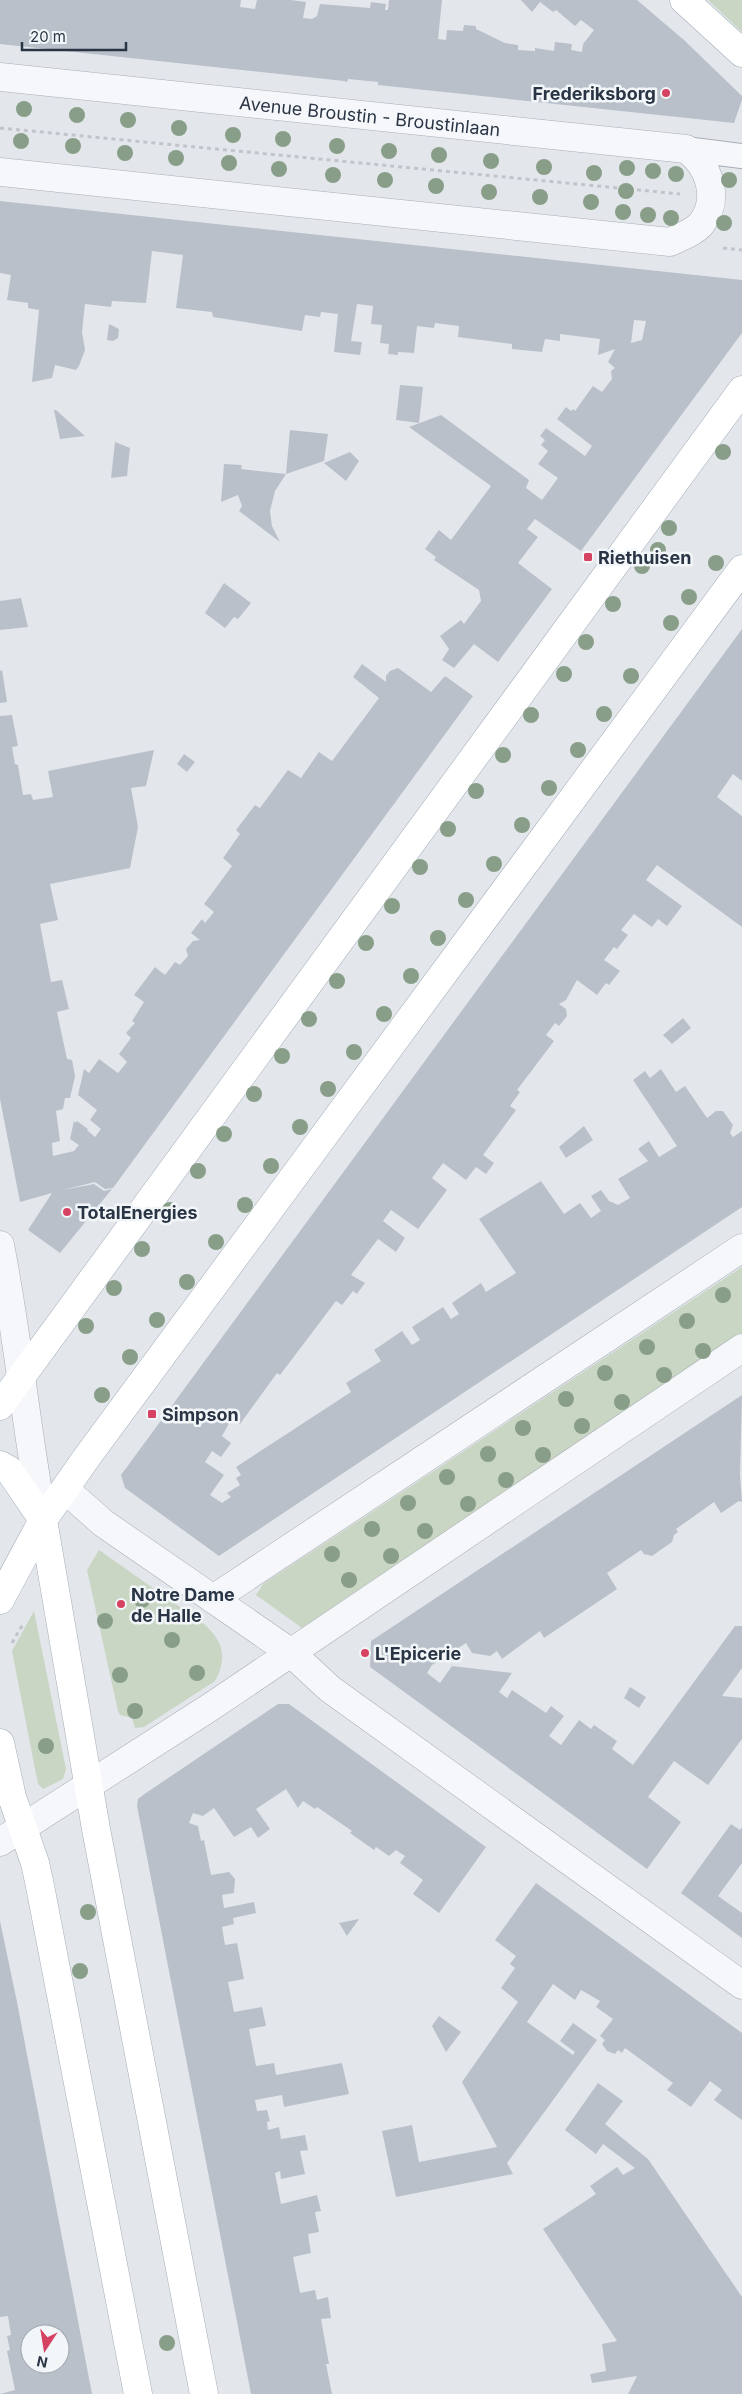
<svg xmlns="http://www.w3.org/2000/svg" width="742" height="2394" font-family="Inter,sans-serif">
<rect width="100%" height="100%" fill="#e3e7ec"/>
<g fill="#c9d6c3">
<path d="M708 0H742V32Z"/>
<path d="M742 1267V1336L302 1628 256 1595 263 1584Z"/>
<path d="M99 1550 204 1624C223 1641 228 1658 215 1681L144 1727 135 1728 132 1718 120 1715 118 1711 87 1570Z"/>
<path d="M34 1611 66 1769 63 1779 43 1789 38 1784 12 1651Z"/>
</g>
<g fill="#bac0ca" fill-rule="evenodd">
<path d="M0 0H241L240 7 255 9 257 0H291L306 2 303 18 312 19 317 16 320 4 370 8 371 2 386 4 385 10H388L389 0H442L438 39 446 40 447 30 463 31 464 25 476 26V29L505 43 518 45V50L535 51V48L554 51 555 42 572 44 571 50 582 52 583 44 594 30 581 20 575 26 556 10 553 12 540 2 532 12 521 0H637L684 40 742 96V100L734 123 378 85V82L348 79 347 82 344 81 0 44Z"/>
<path d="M0 201 742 280V333L581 551 535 519 527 529 538 537 518 563 552 589 498 662 474 644 454 668 442 660 449 649 440 636 461 620 464 624 481 601 479 590 434 560 436 557 425 549 439 530 451 540 491 486 409 427 441 415 529 480 526 488 542 500 558 478 538 464 548 451 541 445 545 440 540 436 546 428 585 456 592 446 557 419 566 407 571 411 573 409 575 411 593 386 602 392 612 379 611 371 615 368 608 362 615 349 598 355 600 339 560 334V341L545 339 542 352 512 349V344L458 337 459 326 435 323 434 328 417 326 414 353 398 352V355L388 354 389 344 380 343 382 325 371 324 373 306 357 304 351 341 362 342 360 355 334 352 338 314 321 312 320 317 305 315 302 331 213 317 212 312 176 308 183 255 152 251 146 303 112 301 111 307 85 304 82 332 85 350 79 366 76 370 55 365 52 378 32 382 39 310 28 308V303L7 300 11 275 0 273ZM634 320 646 321 642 340 631 343Z"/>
<path d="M109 324 119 329 118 338 113 341 107 340Z"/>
<path d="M400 385 423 387 419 423 396 420Z"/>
<path d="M54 410H56L85 436 60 439Z"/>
<path d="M290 430 328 434 324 461 286 474Z"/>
<path d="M115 442 130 448 127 476 111 478Z"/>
<path d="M350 452 359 461 346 481 324 463Z"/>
<path d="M224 464 242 465 241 469 286 474 275 491 270 511 272 526 280 542 239 511 242 506 238 495 221 502Z"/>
<path d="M224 583 251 603 238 619 234 617 225 628 205 613Z"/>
<path d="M21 598 28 627 0 630V601Z"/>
<path d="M742 629V781L733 774 717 797 742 816V927L657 865 646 880 682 906 667 926 658 919 652 927 634 914 621 930 628 935 617 949 614 947 604 960 620 971 609 985 606 983 597 995 577 980 566 1000 559 1004 566 1009 567 1016 559 1026 555 1023 546 1035 554 1041 517 1090 520 1092 510 1106 516 1110 483 1155 494 1163 486 1174 476 1167 466 1180 443 1163 432 1178 447 1190 418 1229 391 1210 383 1221 405 1238 396 1252 378 1239 351 1275 365 1283 357 1294 353 1291 342 1305 336 1301 280 1375 277 1373 240 1424 232 1418 222 1436 231 1443 221 1457 212 1451 205 1462 224 1475 210 1495 222 1503 231 1497 227 1493 240 1485 236 1478 241 1475 236 1467 351 1392 346 1383 381 1361 374 1350 402 1331 412 1345 420 1340 412 1327 443 1307 451 1319 459 1314 452 1303 481 1283 486 1292 516 1273 479 1219 541 1181 564 1214 580 1203 591 1218 601 1211 591 1196 601 1190 609 1201 618 1205 630 1198 618 1179 648 1161 638 1149 649 1141 659 1157 677 1146 633 1080 645 1071 650 1078 661 1069 676 1092 685 1086 707 1118 716 1111H723L733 1125 730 1133 733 1137 742 1131V1207L219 1556 125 1488 121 1475Z"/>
<path d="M362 664 386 682V676L390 671 398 668 431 692 445 676 473 696 113 1188 105 1189 95 1182 63 1190 94 1184 104 1191 112 1189 60 1253 28 1230 52 1193 20 1202 0 1099V716L12 715 18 746 12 747 15 764 18 765 23 795 31 794 33 800 53 797 48 771 154 750 146 786 131 788 138 827 130 868 50 884 58 920 40 924 51 982 62 980 69 1009 57 1012 67 1059 72 1060 75 1076 70 1098H65L63 1109 56 1111 60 1141 52 1143 53 1156 74 1151 79 1145 70 1139 74 1121 76 1123 77 1121 88 1129 87 1130 95 1137 101 1129 90 1120 97 1110 78 1095 84 1069 89 1073 99 1059 118 1073 127 1062 119 1054 131 1038 126 1033 135 1023 132 1021 144 1002 134 995 155 967 165 975 175 962 180 965 188 956 186 949 193 941 200 940 191 933 202 919 205 923 214 912 204 904 232 866 223 858 240 834 236 830 255 805 260 808 288 770 301 778 319 752 332 761 379 698 353 677Z"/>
<path d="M2 670 7 702 0 703V671Z"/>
<path d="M184 754 195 762 187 772 177 764Z"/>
<path d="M683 1018 691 1028 672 1044 663 1035Z"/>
<path d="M584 1126 593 1140 566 1158 559 1147Z"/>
<path d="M742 1395 740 1475 742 1502 739 1501 721 1513 714 1502 676 1529 678 1532 674 1535 672 1542 652 1556 644 1554 641 1550 607 1573 617 1589 544 1638 540 1631 502 1659 497 1651 490 1656 472 1653 466 1643 432 1665 427 1673 440 1683 452 1666 512 1673 499 1692 507 1698 512 1690 546 1713 551 1706 564 1716 549 1736 561 1745 579 1720 591 1729 594 1725 617 1741 612 1749 633 1765 735 1626H742V1668L722 1696 742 1698V1739L708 1785 674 1761 648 1797 681 1822 647 1869 370 1667 371 1641Z"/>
<path d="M630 1687 646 1697 639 1708 624 1698Z"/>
<path d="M278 1704H289L486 1847 439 1913 413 1894 423 1880 400 1863 405 1856 396 1850 389 1856 376 1847 374 1850 350 1833 352 1831 317 1807 315 1809 303 1801 298 1808 286 1789 256 1809 270 1829 258 1838 251 1827 234 1837 214 1808 203 1816 193 1813 189 1823 198 1826 201 1841 204 1840 211 1875 229 1872 235 1879 234 1893 222 1895 224 1908 254 1902 256 1913 233 1918 234 1924 222 1927 225 1945 237 1943 244 1979 228 1982 234 2012 262 2007 266 2026 249 2029 256 2066 274 2063 276 2075 342 2063 349 2094 284 2107 282 2095 255 2100 257 2111 267 2110 270 2121 267 2122 268 2130 279 2127 281 2139 305 2135 308 2150 300 2151 305 2174 281 2179 280 2171 275 2173 281 2204 317 2195 321 2211 315 2212 319 2232 308 2234 311 2253 293 2257 300 2293 315 2290 317 2300 328 2297 331 2318 321 2319 329 2364H326L332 2394H251L137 1806 138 1799 143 1795Z"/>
<path d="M731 1824 740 1830 742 1827V1863L718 1896 742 1913V1938L681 1893Z"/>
<path d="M536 1883 742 2033V2120L714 2100 722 2090 710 2081 691 2107 667 2090 673 2083 625 2048 622 2053 618 2050 615 2054 607 2051 602 2044 605 2040 600 2036 613 2019 596 2007 600 2001 581 1990 575 2000 553 1984 527 2022 573 2055 575 2052 560 2041 573 2023 597 2040 507 2163 513 2174 396 2197 382 2131 412 2125 419 2162 497 2147 462 2082 518 2002 501 1988 515 1968 510 1964 516 1956 495 1940Z"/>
<path d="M359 1919 347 1936 339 1923Z"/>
<path d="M0 1921 17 2002 92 2394H0L15 2390 7 2351 10 2350 7 2336 11 2335 8 2316 0 2317ZM30 2334H60V2364H30Z"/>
<path d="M439 2016 461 2032 446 2052 432 2026Z"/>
<path d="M598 2083 623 2101 605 2124 648 2159 742 2297V2394H628L637 2376 592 2383 590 2374 606 2371 602 2344 617 2341 543 2229 596 2194 590 2186 617 2167 623 2175 635 2168 603 2144 596 2154 565 2130Z"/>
</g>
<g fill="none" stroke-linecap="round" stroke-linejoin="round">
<g stroke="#a7aeb7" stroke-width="26">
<path id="pedestrian" d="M686 149 742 156"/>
</g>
<g stroke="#a7aeb7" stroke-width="29">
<g id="minor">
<path d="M0 1245C18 1336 26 1429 43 1520"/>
<path d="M66 1490 103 1523 290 1652 330 1689 742 1985"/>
<path d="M213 1599 742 1248"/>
<path d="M0 1842 212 1706 742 1348"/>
</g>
</g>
<g stroke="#a7aeb7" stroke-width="29">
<g id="tertiary">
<path id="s1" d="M0 77 686 149C709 165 721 199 701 224 693 233 680 237 670 242L0 172"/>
</g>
</g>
<g stroke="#a7aeb7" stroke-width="29">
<g id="secondary">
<path d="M43 1520 96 1829 204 2394"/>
<path d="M0 1743 12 1797 35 1863 40 1886 138 2394"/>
</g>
</g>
<g stroke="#a1acb8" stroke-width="29">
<g id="primary">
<path d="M684 0 742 53"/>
<path d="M0 1406 742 390"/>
<path d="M0 1465 9 1470 43 1520"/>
<path d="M0 1600 43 1520 87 1457 742 569"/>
</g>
</g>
<g stroke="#c1c5cb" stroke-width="3" stroke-dasharray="4 4" stroke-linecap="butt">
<path d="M0 128 680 194"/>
<path d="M723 248 742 250"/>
<path d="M12 1643 23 1624"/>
</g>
<use href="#pedestrian" stroke="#f6f7fa" stroke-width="24"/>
<use href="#minor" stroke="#f6f7fa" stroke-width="28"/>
<use href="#tertiary" stroke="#f6f7fa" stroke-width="28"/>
<use href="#secondary" stroke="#fff" stroke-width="28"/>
<use href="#primary" stroke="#fff" stroke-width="28"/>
</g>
<g fill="#899e88">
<circle cx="24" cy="109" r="8"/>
<circle cx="77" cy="115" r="8"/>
<circle cx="128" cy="120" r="8"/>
<circle cx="179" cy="128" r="8"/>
<circle cx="233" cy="135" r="8"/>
<circle cx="283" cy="139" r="8"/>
<circle cx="21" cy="141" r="8"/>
<circle cx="73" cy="146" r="8"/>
<circle cx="337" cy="146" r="8"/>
<circle cx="389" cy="151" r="8"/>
<circle cx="125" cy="153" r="8"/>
<circle cx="439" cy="155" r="8"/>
<circle cx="176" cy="158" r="8"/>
<circle cx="491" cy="161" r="8"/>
<circle cx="229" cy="163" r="8"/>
<circle cx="544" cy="167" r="8"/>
<circle cx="627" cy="168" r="8"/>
<circle cx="279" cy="169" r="8"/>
<circle cx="653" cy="171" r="8"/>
<circle cx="594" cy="173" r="8"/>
<circle cx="676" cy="174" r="8"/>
<circle cx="333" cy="175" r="8"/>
<circle cx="385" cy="180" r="8"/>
<circle cx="729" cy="180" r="8"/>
<circle cx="436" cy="186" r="8"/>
<circle cx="626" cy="191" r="8"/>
<circle cx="489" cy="192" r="8"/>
<circle cx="540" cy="197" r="8"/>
<circle cx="591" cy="202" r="8"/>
<circle cx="623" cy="212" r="8"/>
<circle cx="648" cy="215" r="8"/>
<circle cx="671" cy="218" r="8"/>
<circle cx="724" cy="223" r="8"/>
<circle cx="723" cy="452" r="8"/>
<circle cx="669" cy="528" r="8"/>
<circle cx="658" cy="550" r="8"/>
<circle cx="716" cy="563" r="8"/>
<circle cx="642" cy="566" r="8"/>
<circle cx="689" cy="597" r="8"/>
<circle cx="613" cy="604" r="8"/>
<circle cx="671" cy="623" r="8"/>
<circle cx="586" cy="642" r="8"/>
<circle cx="564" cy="674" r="8"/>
<circle cx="631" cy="676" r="8"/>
<circle cx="604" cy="714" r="8"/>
<circle cx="531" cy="715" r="8"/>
<circle cx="578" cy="750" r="8"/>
<circle cx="503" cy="755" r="8"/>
<circle cx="549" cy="788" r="8"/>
<circle cx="476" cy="791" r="8"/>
<circle cx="522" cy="825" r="8"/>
<circle cx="448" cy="829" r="8"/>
<circle cx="494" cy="864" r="8"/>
<circle cx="420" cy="867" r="8"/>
<circle cx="466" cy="900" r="8"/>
<circle cx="392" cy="906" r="8"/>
<circle cx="438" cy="938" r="8"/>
<circle cx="366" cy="943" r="8"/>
<circle cx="411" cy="976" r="8"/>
<circle cx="337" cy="981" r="8"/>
<circle cx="384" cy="1014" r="8"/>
<circle cx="309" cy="1019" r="8"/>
<circle cx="354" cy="1052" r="8"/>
<circle cx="282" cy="1056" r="8"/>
<circle cx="328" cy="1089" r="8"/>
<circle cx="254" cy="1094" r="8"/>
<circle cx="300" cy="1127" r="8"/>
<circle cx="224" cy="1134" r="8"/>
<circle cx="271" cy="1166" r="8"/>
<circle cx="198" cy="1171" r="8"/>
<circle cx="245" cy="1205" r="8"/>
<circle cx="170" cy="1210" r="8"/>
<circle cx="216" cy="1242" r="8"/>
<circle cx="142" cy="1249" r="8"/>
<circle cx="187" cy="1282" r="8"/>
<circle cx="114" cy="1288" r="8"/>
<circle cx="723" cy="1295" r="8"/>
<circle cx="157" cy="1320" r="8"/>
<circle cx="687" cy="1321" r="8"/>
<circle cx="86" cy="1326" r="8"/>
<circle cx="647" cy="1347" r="8"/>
<circle cx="703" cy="1351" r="8"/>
<circle cx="130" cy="1357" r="8"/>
<circle cx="605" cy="1373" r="8"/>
<circle cx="664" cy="1375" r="8"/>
<circle cx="102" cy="1395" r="8"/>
<circle cx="566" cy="1399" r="8"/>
<circle cx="622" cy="1402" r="8"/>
<circle cx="582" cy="1426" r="8"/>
<circle cx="523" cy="1428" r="8"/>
<circle cx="488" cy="1454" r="8"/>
<circle cx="543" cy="1455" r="8"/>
<circle cx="447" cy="1477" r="8"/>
<circle cx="506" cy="1480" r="8"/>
<circle cx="408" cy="1503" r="8"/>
<circle cx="468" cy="1504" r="8"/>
<circle cx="372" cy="1529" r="8"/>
<circle cx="425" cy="1531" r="8"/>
<circle cx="332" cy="1554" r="8"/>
<circle cx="391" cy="1556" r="8"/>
<circle cx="349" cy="1580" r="8"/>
<circle cx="142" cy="1600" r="8"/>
<circle cx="105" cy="1621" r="8"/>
<circle cx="172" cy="1640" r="8"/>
<circle cx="197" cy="1673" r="8"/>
<circle cx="120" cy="1675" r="8"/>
<circle cx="135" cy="1711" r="8"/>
<circle cx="46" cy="1746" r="8"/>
<circle cx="88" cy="1912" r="8"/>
<circle cx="80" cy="1971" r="8"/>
<circle cx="167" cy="2343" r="8"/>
</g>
<g fill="#d64261" stroke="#f3f6f9" stroke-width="2">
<circle cx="666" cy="93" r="5"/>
<rect x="583" y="552" width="10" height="10" rx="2.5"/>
<circle cx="67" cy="1212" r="5"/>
<rect x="147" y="1409" width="10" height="10" rx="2.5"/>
<circle cx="121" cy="1604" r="5"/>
<circle cx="365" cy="1653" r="5"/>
</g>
<g text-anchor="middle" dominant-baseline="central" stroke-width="5" stroke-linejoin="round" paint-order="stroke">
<g font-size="18" font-weight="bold" fill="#293545" stroke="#f3f6f9" text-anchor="start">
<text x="656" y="93" text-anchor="end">Frederiksborg</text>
<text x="598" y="557">Riethuisen</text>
<text x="77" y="1212">TotalEnergies</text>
<text x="162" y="1414">Simpson</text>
<text x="131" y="1594">Notre Dame<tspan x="131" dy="21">de Halle</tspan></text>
<text x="375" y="1653">L'Epicerie</text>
</g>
<g font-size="18" fill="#293545" stroke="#f3f6f9">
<text stroke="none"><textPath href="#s1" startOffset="372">Avenue Broustin - Broustinlaan</textPath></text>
</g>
</g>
<g transform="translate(45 2349) rotate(192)"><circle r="24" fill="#f3f6f9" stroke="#a2a9b1"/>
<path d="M0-4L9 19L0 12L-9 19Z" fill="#d64261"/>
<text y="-8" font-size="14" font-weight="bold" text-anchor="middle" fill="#293545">N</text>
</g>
<path d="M22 42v8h104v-8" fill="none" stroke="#293545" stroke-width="2.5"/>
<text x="30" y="42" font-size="15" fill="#293545" stroke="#f3f6f9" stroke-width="4" paint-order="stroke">20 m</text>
</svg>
